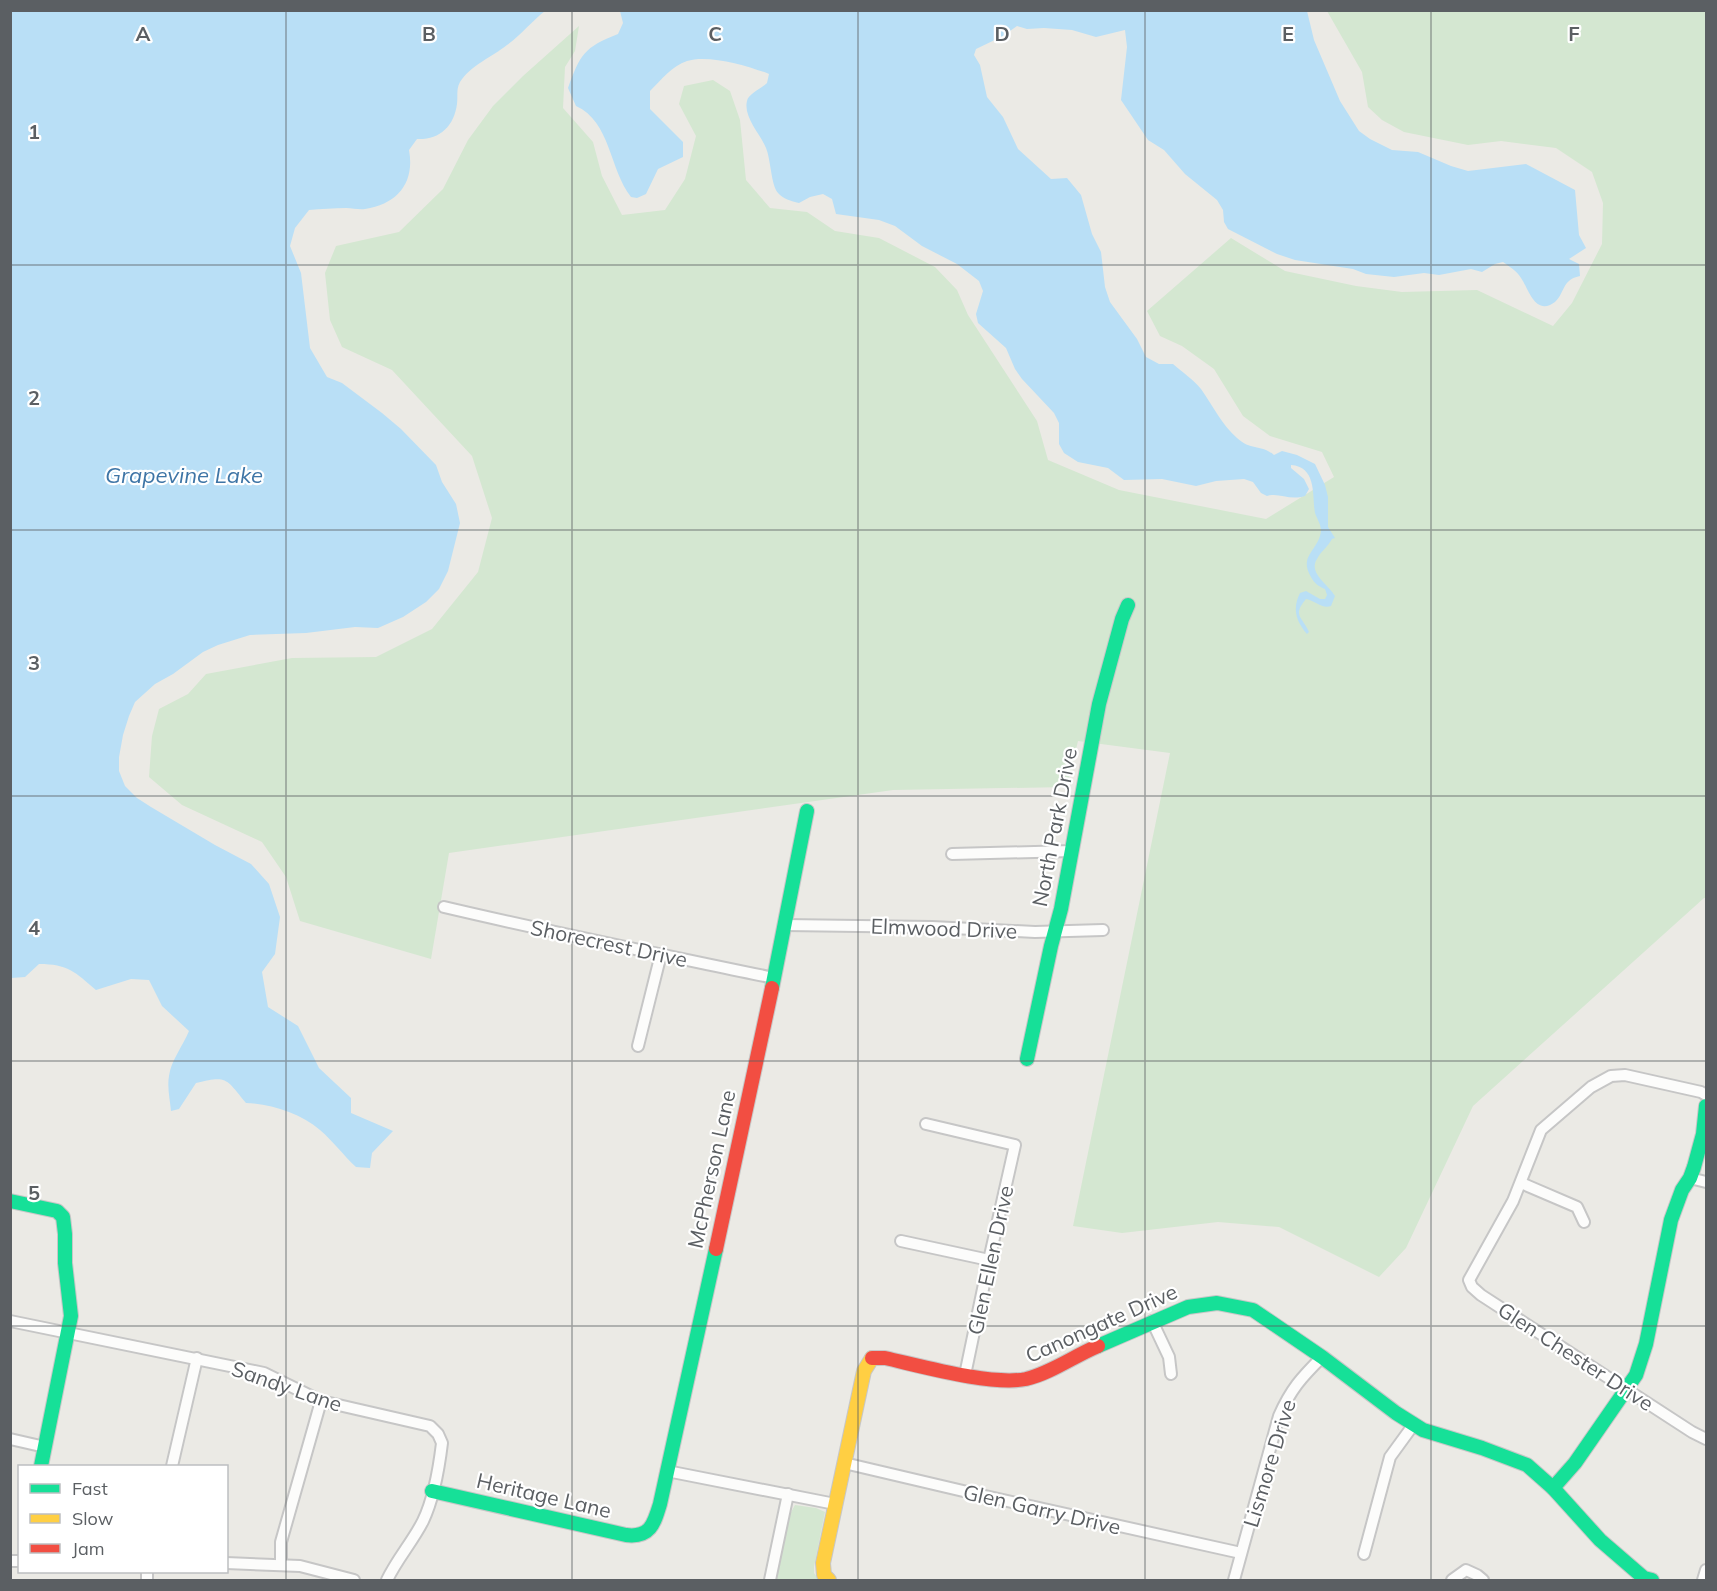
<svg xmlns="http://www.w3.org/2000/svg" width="1717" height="1591" font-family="Mulish,sans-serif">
<rect width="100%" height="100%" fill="#ebeae5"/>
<g fill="#d4e7d1">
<path d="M1327 11H1706V898H1704L1473 1106 1406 1248 1379 1277 1279 1227 1218 1222 1122 1233 1073 1226 1170 753 1078 741 1067 787 893 790 449 853 431 959 300 921 286 877 262 842 182 805 149 777 152 736 159 709 188 694 206 674 292 658 376 657 432 629 478 572 492 518 472 456 392 370 342 347 330 320 325 273 336 246 399 232 443 189 468 140 493 106 523 76 579 26 575 51 565 67 563 108 593 142 602 176 622 215 665 210 685 179 696 136 679 104 684 86 713 80 730 91 740 120 746 180 770 208 807 212 835 231 879 238 935 267 957 290 968 315 1037 421 1048 460 1119 490 1266 519 1334 477 1322 452 1270 436 1243 416 1214 369 1182 346 1160 336 1147 311 1231 238 1285 271 1356 286 1402 292 1477 290 1553 326 1572 303 1602 244 1603 203 1592 172 1556 148 1501 141 1468 145 1404 132 1382 120 1368 107 1362 72Z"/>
<path d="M795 1505 816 1508 825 1512 814 1567V1573L819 1580H776L790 1514Z"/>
</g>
<g fill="#b9dff6">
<path d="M10 11H545C532 21 521 35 507 45 492 57 471 65 460 82 456 89 458 96 457 104 454 127 439 140 417 139L409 150C415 182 398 204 365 209 359 210 353 208 346 208 334 208 321 209 309 210L295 228 290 246 301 273 310 348 327 377 342 383 382 413 401 429 436 465 442 482 456 504 460 523 448 571 439 589 426 602 403 617 378 628 355 627 306 633 250 635 218 645 203 652 173 674 155 684 135 702 129 716 123 735 119 757V771L125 786 137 798 151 807 215 845 251 864 269 884 280 917 275 954 262 972 268 1007 298 1026 319 1068 351 1098V1113L393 1131 372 1153 370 1168 356 1167C344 1156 333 1141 320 1130 300 1113 271 1104 246 1103 226 1079 228 1075 196 1083L179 1109 171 1111C170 1100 167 1087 169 1076 171 1060 183 1046 189 1031L162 1006 149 980 131 979 96 990C75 972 68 964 39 964L25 977 11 978Z"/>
<path d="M620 11H1307L1314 40 1340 101 1359 131 1370 139 1392 150 1418 152 1451 166 1468 171 1526 164 1575 190 1579 235 1586 248 1569 259 1579 264 1580 276C1559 280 1566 298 1550 305 1534 312 1528 288 1521 278 1517 271 1510 267 1503 262L1495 264 1482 272 1471 269 1439 275 1424 273 1394 277 1366 274 1353 269 1295 260 1277 254 1228 229 1224 222 1223 210 1217 200 1185 174 1164 150 1148 140 1121 100 1127 47 1125 30 1096 37 1072 30 1044 28 1027 29 1017 26 1003 36 976 49 974 55 980 65 987 97 1003 117 1018 149 1051 179 1067 178 1081 195 1092 234 1101 252 1105 287 1110 302 1137 339 1146 357 1159 364H1173C1182 372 1194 380 1201 389 1213 406 1222 425 1237 438 1251 451 1261 444 1274 455L1282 451 1297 455 1315 464 1325 485 1328 497V527L1335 538 1332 539C1327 548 1321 551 1317 559 1308 573 1328 584 1335 596L1331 606C1322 609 1316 601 1306 599 1292 616 1302 616 1309 632L1307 634C1296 621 1292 609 1300 593L1306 591 1320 599H1325L1327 595 1325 589C1318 586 1315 584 1311 577 1298 556 1319 550 1321 531 1321 524 1317 519 1315 513 1312 495 1317 467 1291 465V468L1304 479 1309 489 1305 496C1289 501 1279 492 1267 496L1261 493 1253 482 1244 479 1216 481 1196 486 1162 479 1124 480 1108 468 1078 462 1064 453 1059 444V423L1054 413 1022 379 1015 369 1006 348 978 323 976 314 983 291 979 281 957 264 922 246 895 226 879 220 836 214 832 199 823 194 810 197 799 203C791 201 783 199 778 193 771 185 771 160 766 148 761 135 743 117 747 101 748 94 762 88 767 83L769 74C749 66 708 54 687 61 672 66 661 80 650 91V109L683 142V157L658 169 646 194 637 198 631 197C609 169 611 122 576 106L568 88C580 55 584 47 618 34L623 23Z"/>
</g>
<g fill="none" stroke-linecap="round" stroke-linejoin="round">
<g stroke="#c6c6c6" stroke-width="14">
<g id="street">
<path d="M952 854 1072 851"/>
<path d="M444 907C554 933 664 955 774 978"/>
<path d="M785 925 932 927 1035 932 1103 930"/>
<path d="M638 1046 661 954"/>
<path d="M1706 1095 1701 1092 1625 1075 1611 1076 1591 1087 1541 1130 1513 1201 1469 1280 1472 1287 1481 1295 1692 1432 1706 1439"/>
<path d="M926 1124 1015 1145 989 1260 965 1375"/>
<path d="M1690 1178 1706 1182"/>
<path d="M1521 1183 1577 1207 1584 1222"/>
<path d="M901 1241 989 1260"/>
<path d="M10 1321 264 1373 321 1401 430 1426 438 1434 442 1443C439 1468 434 1498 423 1521 413 1541 397 1559 387 1580"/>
<path d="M1152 1321 1169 1357 1171 1374"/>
<path d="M10 1439 45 1447"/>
<path d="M844 1463 976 1494 1241 1553"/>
<path d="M172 1466 197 1358"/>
<path d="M667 1471 835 1504"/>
<path d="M1364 1554 1390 1457 1414 1424"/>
<path d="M10 1561H20"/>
<path d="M226 1563 300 1566 354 1580"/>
<path d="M281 1564V1542L321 1401"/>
<path d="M147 1580V1572"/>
<path d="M770 1580 788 1494"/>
<path d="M1234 1580 1279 1416C1291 1389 1301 1378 1322 1357"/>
<path d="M1452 1580 1466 1570 1477 1575 1483 1580"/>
<path d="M1703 1580 1706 1570"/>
</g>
</g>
<g stroke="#c7c7c7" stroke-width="16">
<g id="fast">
<path d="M772 988 807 811"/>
<path d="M1027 1059 1051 946 1061 909 1099 704 1122 619 1128 605"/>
<path d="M10 1201 57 1211 63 1217 65 1234V1263L71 1316 41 1466"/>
<path d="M1098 1346 1188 1307 1217 1303 1253 1310 1322 1357 1396 1413 1423 1430 1482 1448 1527 1465 1553 1488 1600 1540 1644 1578 1652 1580"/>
<path d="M1553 1488 1575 1463 1636 1375 1646 1344 1671 1220 1682 1190 1690 1178 1694 1167 1703 1134 1706 1106"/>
<path d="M432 1491 626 1535C650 1538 654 1524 660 1504L716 1249"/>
</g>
</g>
<g stroke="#c7c7c7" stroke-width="16">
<path id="slow" d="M829 1580 824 1575 823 1563 864 1371 872 1358"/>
</g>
<g stroke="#c7c7c7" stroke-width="16">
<g id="jam">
<path d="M716 1249 772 988"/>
<path d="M872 1358H885C921 1366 992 1386 1026 1379 1051 1373 1074 1356 1098 1346"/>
</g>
</g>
<use href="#street" stroke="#fcfcfb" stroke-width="10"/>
<use href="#fast" stroke="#16e098" stroke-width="14"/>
<use href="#slow" stroke="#ffcf43" stroke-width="14"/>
<use href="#jam" stroke="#f24e42" stroke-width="14"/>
</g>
<path fill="none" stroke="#5b5f63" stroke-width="1.5" stroke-opacity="0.55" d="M286 10V1580M572 10V1580M858 10V1580M1145 10V1580M1431 10V1580M10 265H1706M10 530H1706M10 796H1706M10 1061H1706M10 1326H1706"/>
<g text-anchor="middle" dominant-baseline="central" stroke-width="4.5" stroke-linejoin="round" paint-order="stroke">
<g font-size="21" fill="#5b5f63" stroke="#fff">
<text transform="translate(1054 827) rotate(-79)">North Park Drive</text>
<text transform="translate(944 928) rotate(2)">Elmwood Drive</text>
<text transform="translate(609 943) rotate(12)">Shorecrest Drive</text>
<text transform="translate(711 1169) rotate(-78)">McPherson Lane</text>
<text transform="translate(990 1260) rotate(-78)">Glen Ellen Drive</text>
<text transform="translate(1101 1323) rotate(-24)">Canongate Drive</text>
<text transform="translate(1576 1356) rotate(33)">Glen Chester Drive</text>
<text transform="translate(287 1386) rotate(19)">Sandy Lane</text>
<text transform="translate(1269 1463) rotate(-73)">Lismore Drive</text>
<text transform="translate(544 1495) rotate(13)">Heritage Lane</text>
<text transform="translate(1042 1509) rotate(13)">Glen Garry Drive</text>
</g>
<g font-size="22" font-style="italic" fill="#3e75a6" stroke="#fff">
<text x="184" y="475">Grapevine Lake</text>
</g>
</g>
<g font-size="20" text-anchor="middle" font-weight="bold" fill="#5b5f63" stroke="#fff" stroke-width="4.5" stroke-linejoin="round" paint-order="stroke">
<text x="143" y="41">A</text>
<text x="429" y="41">B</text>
<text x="715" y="41">C</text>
<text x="1002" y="41">D</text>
<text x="1288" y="41">E</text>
<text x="1574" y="41">F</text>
<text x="34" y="139">1</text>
<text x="34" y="405">2</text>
<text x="34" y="670">3</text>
<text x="34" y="935">4</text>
<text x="34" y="1200">5</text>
</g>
<rect width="1717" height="1591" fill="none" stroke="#5b5f63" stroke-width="24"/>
<rect x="18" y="1465" width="210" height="108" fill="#ffffff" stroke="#bdbfc1" stroke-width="1.5"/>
<rect x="30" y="1484" width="30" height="9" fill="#16e098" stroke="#bdbfc1" stroke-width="1.5"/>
<text x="72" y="1495" font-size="18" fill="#5b5f63">Fast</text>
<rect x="30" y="1514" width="30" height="9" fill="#ffcf43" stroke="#bdbfc1" stroke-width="1.5"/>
<text x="72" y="1525" font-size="18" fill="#5b5f63">Slow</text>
<rect x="30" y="1544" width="30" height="9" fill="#f24e42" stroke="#bdbfc1" stroke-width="1.5"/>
<text x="72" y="1555" font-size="18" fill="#5b5f63">Jam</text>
</svg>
